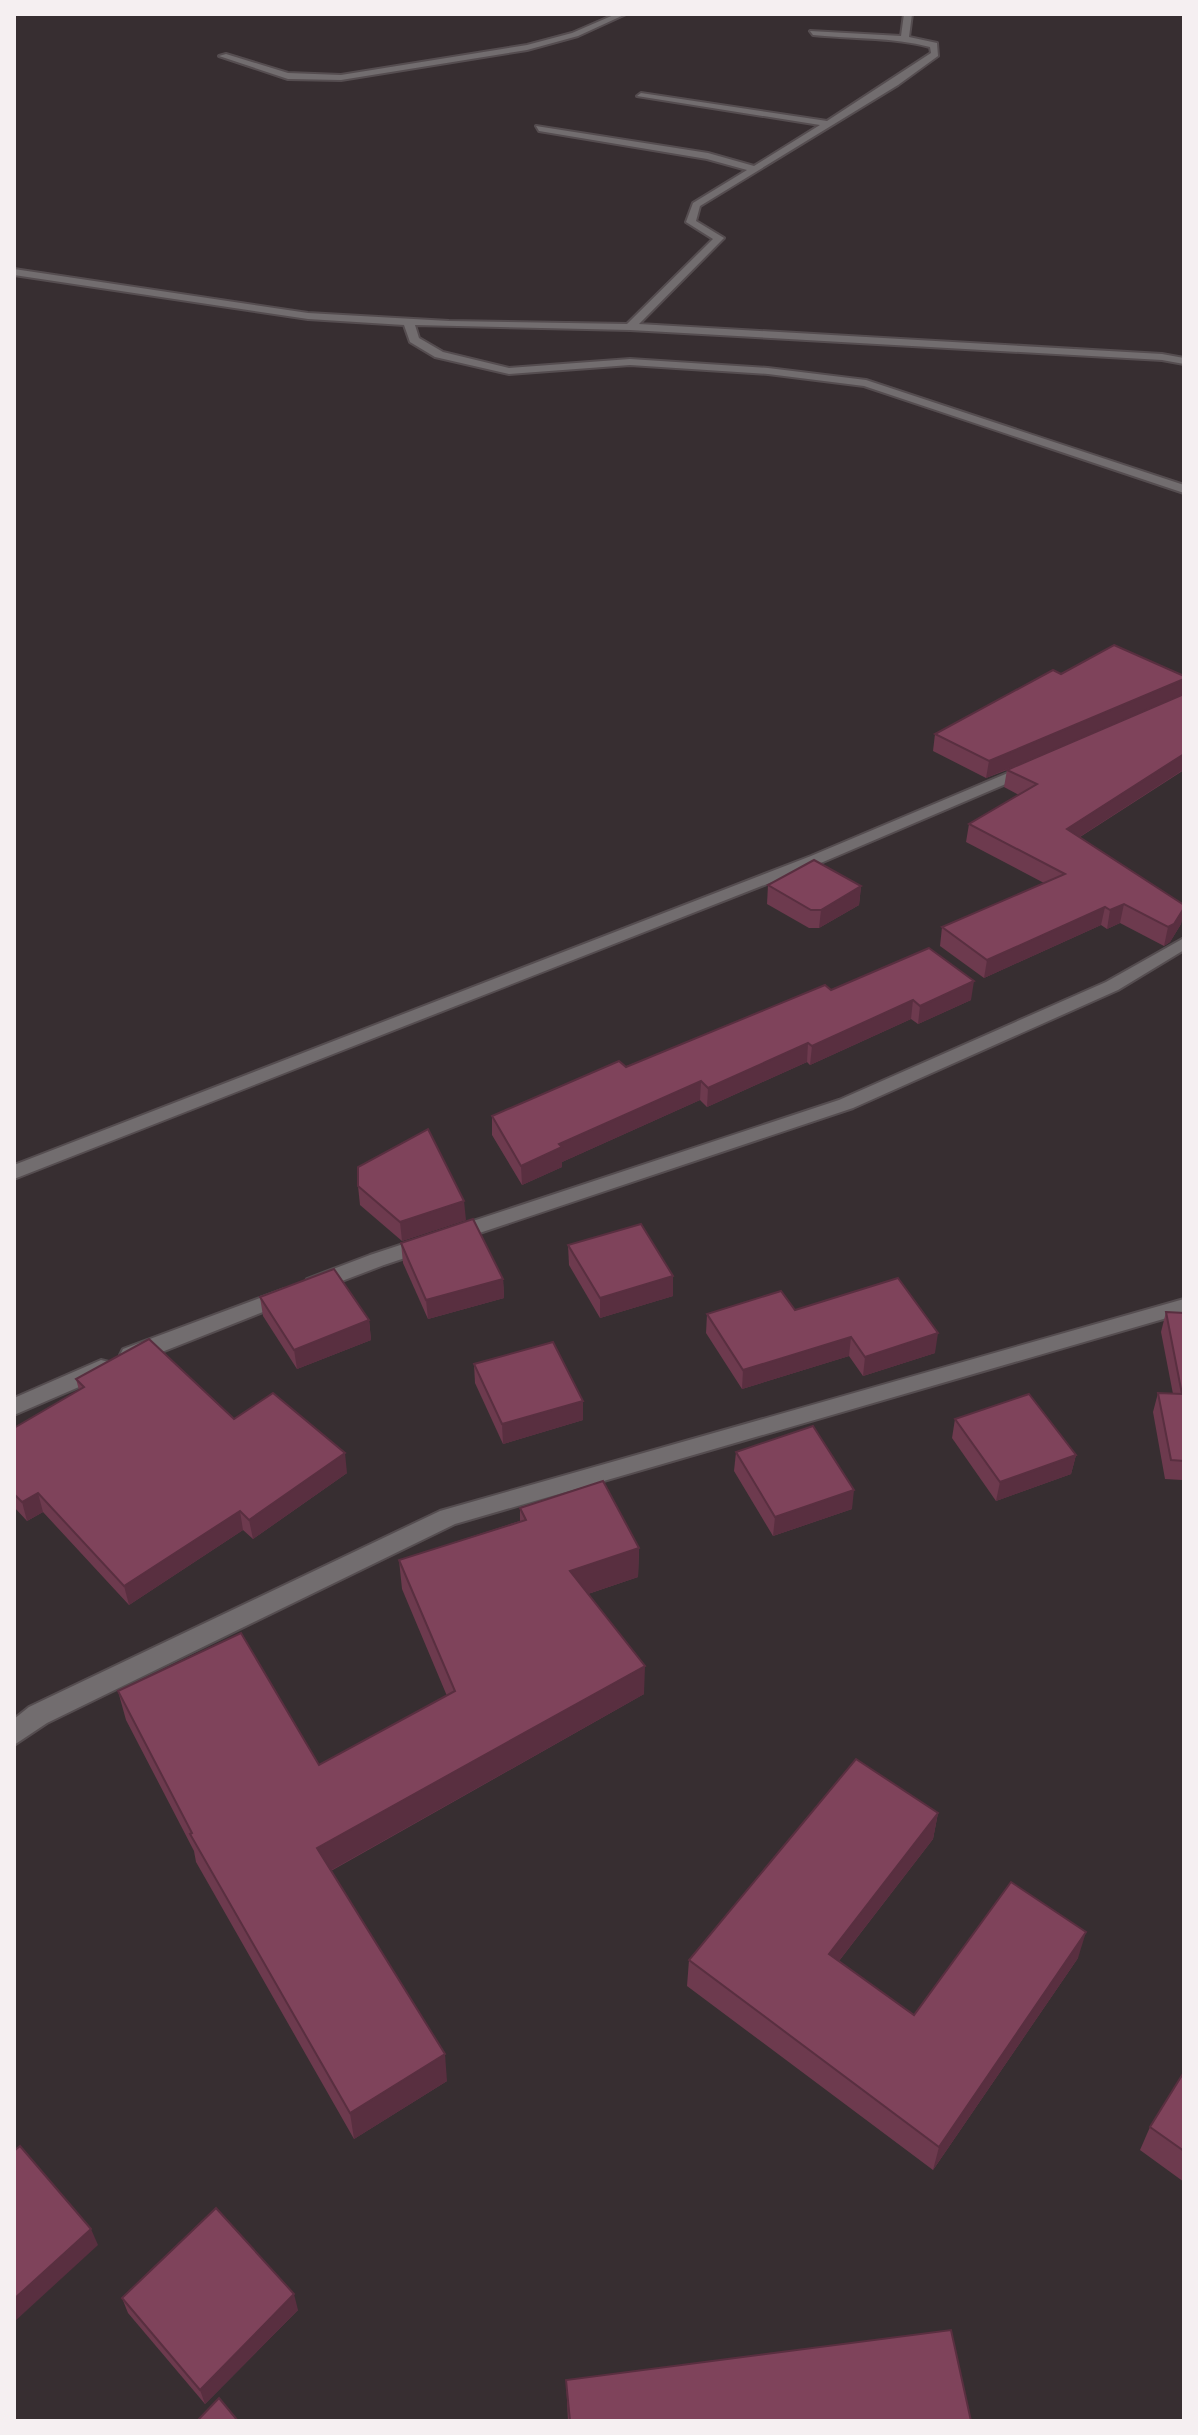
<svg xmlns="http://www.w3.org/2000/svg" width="1198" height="2435" font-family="Jost,sans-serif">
<rect width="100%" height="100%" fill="#372e31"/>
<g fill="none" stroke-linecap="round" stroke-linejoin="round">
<g stroke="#554d50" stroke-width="4">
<g id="minor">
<path d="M616 14H626L578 36 527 50 341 80 288 79 219 56 226 54 288 73 341 75 527 45 572 33Z"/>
<path d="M904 14H912L909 37 937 43 938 56 898 85 700 206 696 221 724 238 639 324 1162 354 1184 358V364L1162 360 630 330 415 325 419 338 443 352 509 368 630 359 768 368 866 380 1184 485V493L864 386 768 374 630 365 509 374 435 357 410 342 404 325 308 319 14 275V269L308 313 449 321 627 324 713 239 686 222 693 203 747 170 707 159 539 131 536 126 708 153 754 166 820 125 637 96 641 93 827 121 931 53 930 47C892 37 852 39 813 35L810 31 901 36Z"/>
<path d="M1029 764 1037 769 1034 772 823 862 14 1179V1165L811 856Z"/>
<path d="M1184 938V950L1118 990 853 1108 384 1265 321 1289H307L304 1284 307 1279 370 1255 839 1100 1106 982Z"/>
<path d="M284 1289 291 1291 294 1296 291 1301 139 1361H123L120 1355 123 1349Z"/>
<path d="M1184 1299V1313L455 1524 47 1723 14 1745V1719L29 1707 440 1511Z"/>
<path d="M101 1360 109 1362 112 1368 109 1374 14 1415V1398Z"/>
</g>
</g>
<use href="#minor" fill="#726d6f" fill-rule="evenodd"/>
</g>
<g fill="#6d3a4e">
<path d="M1061 674 1184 676V770L1080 837 1184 905 1181 924 1170 942 1164 946 1120 923 1107 929 1101 925 984 978 940 946 942 927 1044 883 966 842 969 824 1019 795 1004 787 1007 770 986 778 933 751 935 734Z"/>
<path d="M768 885 861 886 859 905 819 928H809L767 904Z"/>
<path d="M831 990 971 1000 918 1024 911 1019 810 1065 807 1062 707 1107 700 1100 562 1162V1167L522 1185 492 1135V1116Z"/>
<path d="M358 1186 466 1220 402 1241 360 1205Z"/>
<path d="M401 1243 503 1279 504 1298 428 1319 403 1263Z"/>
<path d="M568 1245 673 1296 600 1318 569 1265Z"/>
<path d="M260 1297 369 1320 371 1340 297 1369 263 1316Z"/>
<path d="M795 1310 935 1353 863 1376 849 1356 742 1389 706 1333 707 1314Z"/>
<path d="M1166 1312 1184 1313V1502L1182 1480 1165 1479 1153 1412 1158 1393 1173 1394 1161 1332Z"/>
<path d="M474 1364 583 1401V1420L503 1444 475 1383Z"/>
<path d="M76 1379 234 1419 347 1473 253 1539 243 1530 129 1605 43 1512 27 1521 14 1507V1428L79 1390Z"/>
<path d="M955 1419 1076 1455 1071 1474 996 1501 952 1438Z"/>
<path d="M736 1452 852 1509 773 1536 734 1471Z"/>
<path d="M520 1508 639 1548 638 1577 588 1594 644 1694 331 1871 447 2081 354 2139 196 1862 194 1851 126 1720 118 1691 319 1765 447 1696 402 1589 399 1560 520 1521Z"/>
<path d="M938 1813 933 1839 839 1961 914 2015 1078 1958 933 2170 687 1986 689 1960Z"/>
<path d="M1184 2072V2182L1140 2150 1150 2127Z"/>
<path d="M122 2298 298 2310 205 2404 128 2313Z"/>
<path d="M566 2380 971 2421H568Z"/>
</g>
<g fill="#592f40">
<path d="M1184 679V695L986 778 989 761Z"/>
<path d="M1184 754 1183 770 1064 847 1067 829Z"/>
<path d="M861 886 859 905 819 928 821 910Z"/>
<path d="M1124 904 1120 923 1107 929 1110 910Z"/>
<path d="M1105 907 1101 925 984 978 987 960Z"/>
<path d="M1184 908 1181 924 1170 942 1164 946 1168 927Z"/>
<path d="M974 981 971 1000 918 1024 920 1006Z"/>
<path d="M913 1000 911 1019 810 1065 812 1046Z"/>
<path d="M808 1043 807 1062 707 1107 708 1088Z"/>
<path d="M701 1081 700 1100 562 1162V1167L522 1185 521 1166 559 1144Z"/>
<path d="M464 1201 466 1220 402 1241 400 1222Z"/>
<path d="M673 1276V1296L600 1318V1298Z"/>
<path d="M503 1279 504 1298 428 1319 426 1300Z"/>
<path d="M369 1320 371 1340 297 1369 294 1350Z"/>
<path d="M938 1333 935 1353 863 1376 865 1357Z"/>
<path d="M851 1337 849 1356 742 1389 743 1370Z"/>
<path d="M583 1401V1420L503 1444 502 1424Z"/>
<path d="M345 1453 347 1473 253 1539 249 1520Z"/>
<path d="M1076 1455 1071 1474 996 1501 1000 1482Z"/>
<path d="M854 1490 852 1509 773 1536 775 1517Z"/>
<path d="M38 1493 43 1512 27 1521 22 1502Z"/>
<path d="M240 1511 243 1530 129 1605 124 1586Z"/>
<path d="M639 1548 638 1577 570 1600V1571Z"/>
<path d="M645 1666 644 1694 321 1876 317 1848Z"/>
<path d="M938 1813 933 1839 825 1979 829 1954Z"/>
<path d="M1086 1932 1078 1958 933 2170 939 2147Z"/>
<path d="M445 2054 447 2081 354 2139 350 2113Z"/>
<path d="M91 2229 98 2245 14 2322V2299Z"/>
<path d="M294 2294 298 2310 205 2404 200 2390Z"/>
</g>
<g fill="#7f435b" stroke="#592f40" stroke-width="2">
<path d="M1114 645 1184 676V679L989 761 935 734 1053 670 1061 674Z"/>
<path d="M1184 694V754L1067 829 1184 905V908L1174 924 1168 927 1124 904 1110 910 1105 907 987 960 942 927 1065 874 969 824 1037 784 1007 770Z"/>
<path d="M814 860 861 886 821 910H811L768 885Z"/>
<path d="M929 948 974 981 920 1006 913 1000 812 1046 808 1043 708 1088 701 1081 559 1144 562 1147 521 1166 492 1116 619 1061 626 1067 825 985 831 990Z"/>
<path d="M428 1129 464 1201 400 1222 358 1186V1167Z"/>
<path d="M473 1219 503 1279 426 1300 401 1243Z"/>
<path d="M641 1224 673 1276 600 1298 568 1245Z"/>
<path d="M334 1269 369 1320 294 1350 260 1297Z"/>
<path d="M898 1278 938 1333 865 1357 851 1337 743 1370 707 1314 781 1291 795 1310Z"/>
<path d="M1166 1312 1184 1313V1461L1171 1460 1158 1393 1182 1394Z"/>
<path d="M149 1339 234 1419 273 1393 345 1453 249 1520 240 1511 124 1586 38 1493 22 1502 14 1494V1428L84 1387 76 1379Z"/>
<path d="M553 1342 583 1401 502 1424 474 1364Z"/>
<path d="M1029 1394 1076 1455 1000 1482 955 1419Z"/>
<path d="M813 1426 854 1490 775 1517 736 1452Z"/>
<path d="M603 1481 639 1548 570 1571 645 1666 317 1848 445 2054 350 2113 190 1834 192 1833 118 1691 241 1633 319 1765 455 1691 399 1560 526 1520 520 1508Z"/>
<path d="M856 1759 938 1813 829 1954 914 2015 1011 1882 1086 1932 939 2147 689 1960Z"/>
<path d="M1184 2072V2151L1150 2127Z"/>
<path d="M20 2146 91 2229 14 2299V2151Z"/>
<path d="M216 2208 294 2294 200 2390 122 2298Z"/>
<path d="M951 2330 971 2421H570L566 2380Z"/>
<path d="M219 2398 238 2421H197Z"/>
</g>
<rect width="1198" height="2435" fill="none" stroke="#f5eff1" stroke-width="32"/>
</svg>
